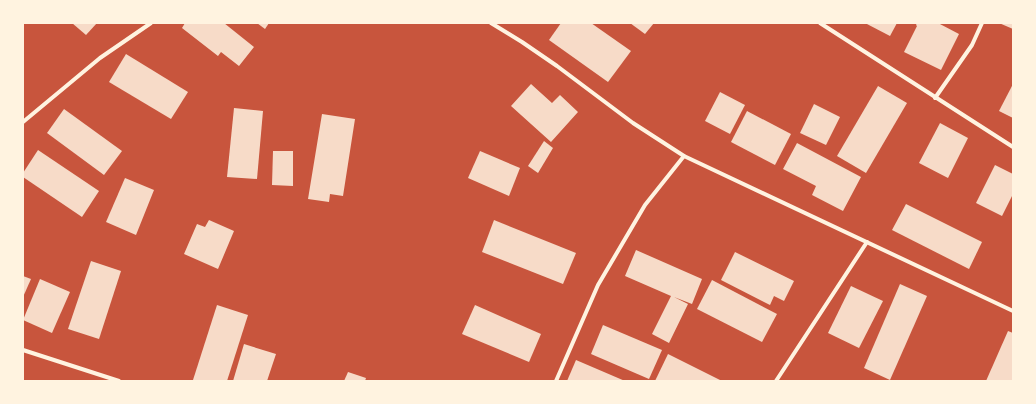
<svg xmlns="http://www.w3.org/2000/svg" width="1036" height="404" font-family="'PT Sans',sans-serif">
<rect width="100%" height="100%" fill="#c8553d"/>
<g fill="#f7dbc8">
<path d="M72 23H97L86 35Z"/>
<path d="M185 23H224L254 47 239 66 221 52 218 56 182 28Z"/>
<path d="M257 23H269L265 29Z"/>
<path d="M561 23H591L631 51 608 82 549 40Z"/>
<path d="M630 23H654L645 34Z"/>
<path d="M865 23H897L890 36Z"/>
<path d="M917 23H938L959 34 941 70 904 52 917 26 916 25Z"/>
<path d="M999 23H1013V29Z"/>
<path d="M126 54 188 92 171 119 109 82Z"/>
<path d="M531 84 552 103 560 95 578 112 551 142 511 106Z"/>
<path d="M1013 84V118L999 111Z"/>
<path d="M878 86 907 103 866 173 837 156Z"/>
<path d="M720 92 745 105 730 134 705 121Z"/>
<path d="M814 104 840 117 826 145 800 133Z"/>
<path d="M234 108 263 111 257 179 227 177Z"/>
<path d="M64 109 122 151 104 175 47 133Z"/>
<path d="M747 111 791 134 775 165 731 142Z"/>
<path d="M322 114 355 119 343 196 330 194 329 202 308 199Z"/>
<path d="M940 123 968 138 948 178 919 163Z"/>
<path d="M544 141 553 148 538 173 528 166Z"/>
<path d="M797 143 861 177 843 211 812 195 816 186 783 169Z"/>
<path d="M38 150 99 191 82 217 23 177V173Z"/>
<path d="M273 151H293V186L272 185Z"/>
<path d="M480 151 520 168 509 196 468 178Z"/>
<path d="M995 165 1013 174V194L1002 216 976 203Z"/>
<path d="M125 178 154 190 136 235 106 222Z"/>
<path d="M906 204 982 242 969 269 892 230Z"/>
<path d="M209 220 234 231 218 269 184 254 197 224 205 227Z"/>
<path d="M494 220 576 253 563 284 482 252Z"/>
<path d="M636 250 702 279 692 304 674 297 688 304 669 343 652 334 671 296 625 276Z"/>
<path d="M735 252 794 281 784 301 774 296 770 305 721 280Z"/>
<path d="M91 261 121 271 99 339 68 329Z"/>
<path d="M23 276 31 279 23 297Z"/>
<path d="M40 279 70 292 52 333 23 320Z"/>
<path d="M712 280 777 314 762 342 697 309Z"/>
<path d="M900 284 927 296 890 380 864 368Z"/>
<path d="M851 286 883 301 859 348 828 333Z"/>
<path d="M217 305 248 315 227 381H198L193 380Z"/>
<path d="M475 305 541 334 529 362 462 334Z"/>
<path d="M603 325 662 350 649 379 591 354Z"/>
<path d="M1008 331 1013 333V381H986Z"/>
<path d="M244 344 276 354 267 381H233Z"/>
<path d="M668 354 722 381H655Z"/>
<path d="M576 360 625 381H567Z"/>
<path d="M348 372 366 378 365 381H344Z"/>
</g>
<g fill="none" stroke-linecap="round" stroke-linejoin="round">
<g stroke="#fff3e0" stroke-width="4">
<path d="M491 23 522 42 557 66 633 123 684 156 1013 311"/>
<path d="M820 23 1013 147"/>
<path d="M935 98 972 45 982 23"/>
<path d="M23 122 100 58 151 23"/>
<path d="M23 350 119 381"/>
<path d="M556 381 598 285 645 205 684 156"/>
<path d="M776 381 867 242"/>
</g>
</g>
<rect width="1036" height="404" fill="none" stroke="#fff3e0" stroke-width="48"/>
</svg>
